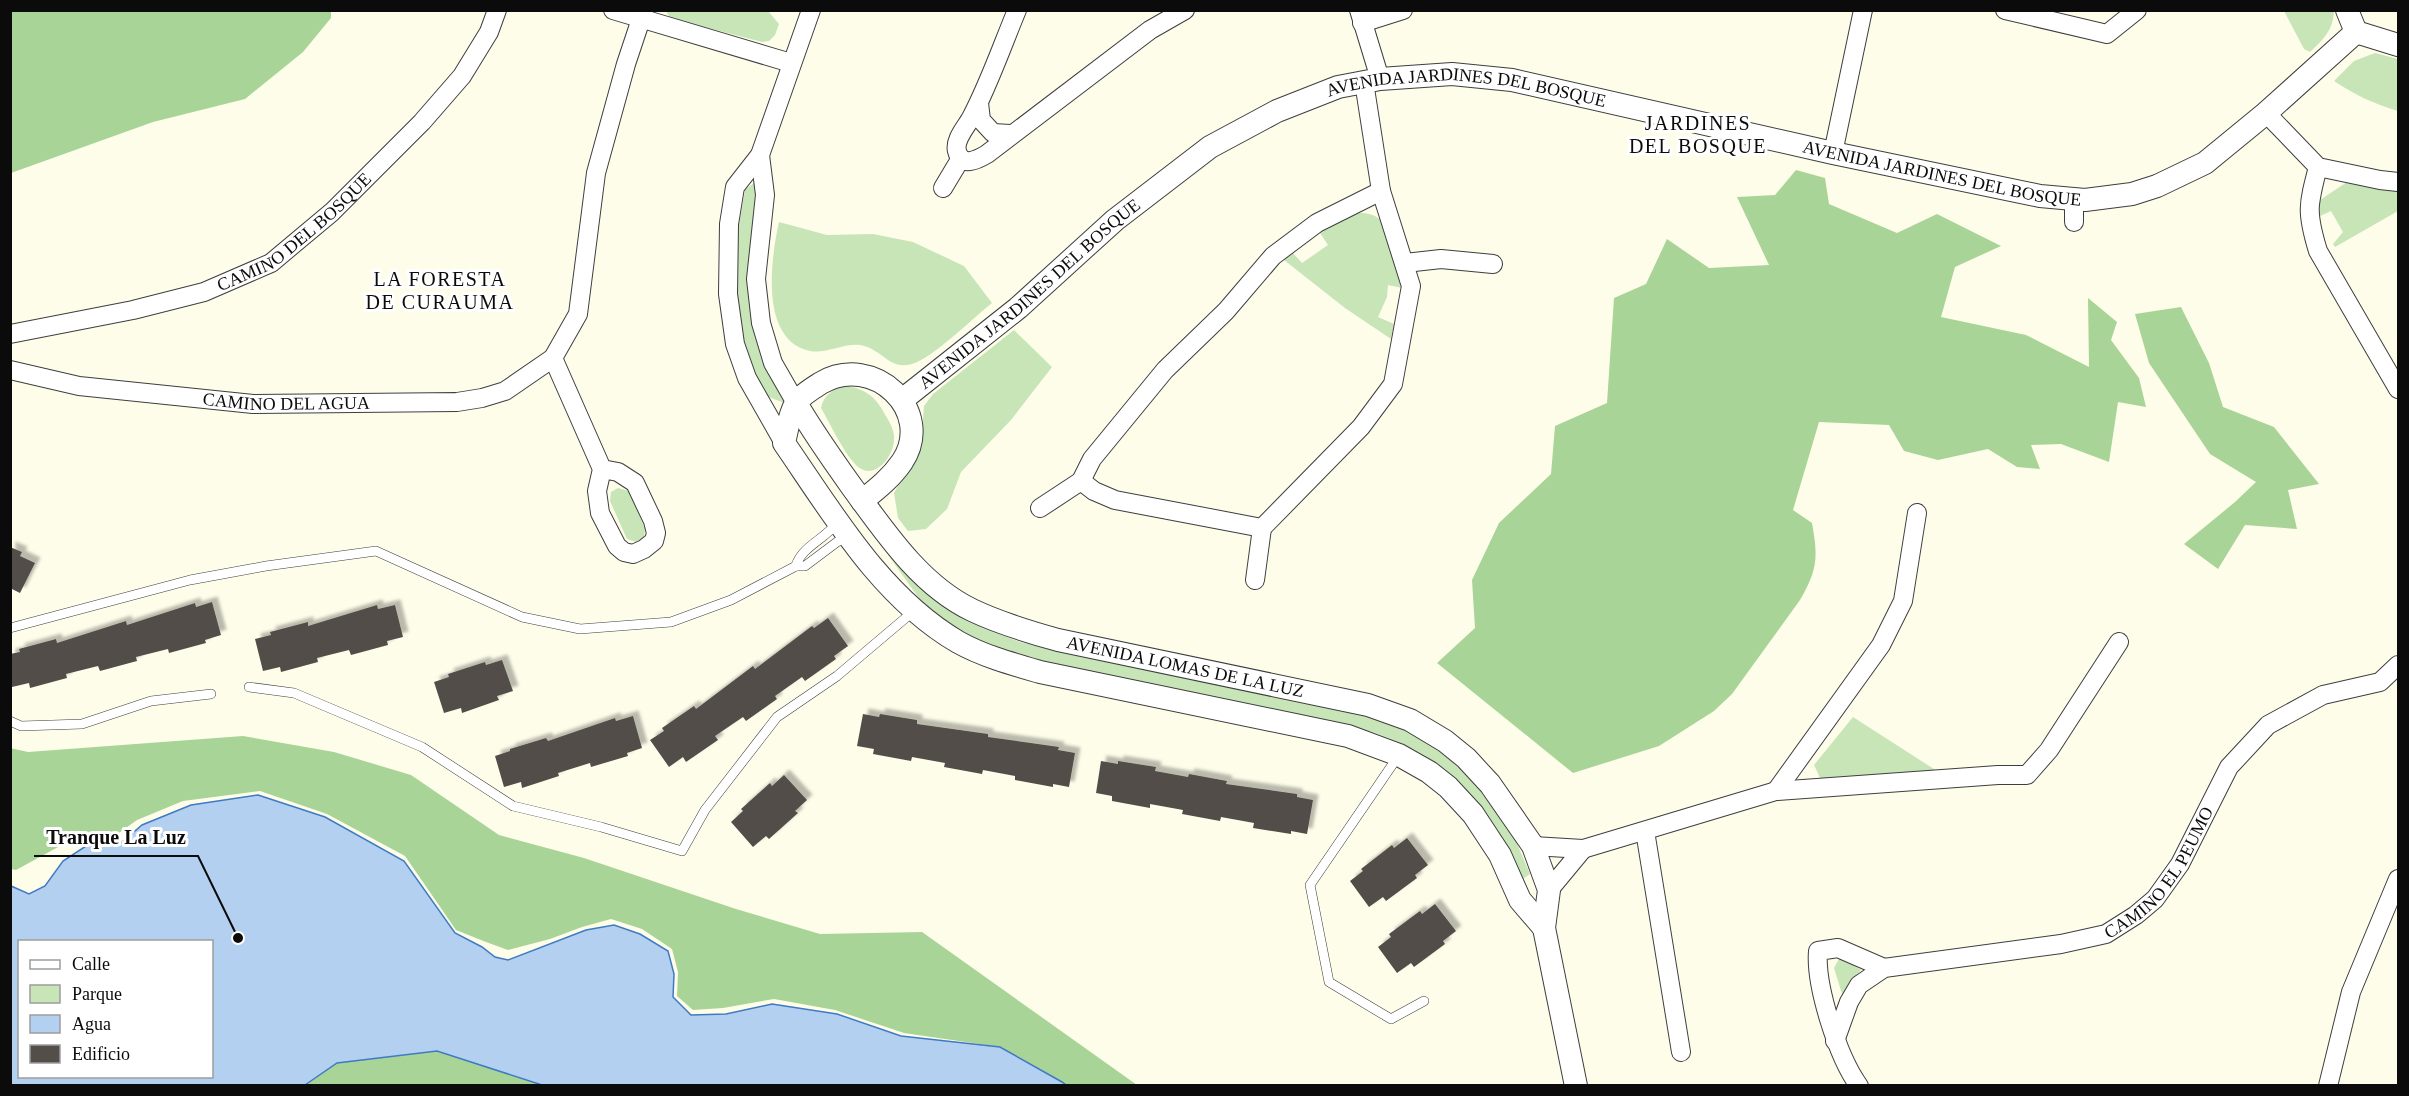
<svg xmlns="http://www.w3.org/2000/svg" width="2409" height="1096" font-family="'Times New Roman',serif">
<defs>
<filter id="shadow"><feDropShadow dx="5.5" dy="-5.5" stdDeviation="1.5" flood-color="#0004"/></filter>
</defs>
<rect width="100%" height="100%" fill="#fefdea"/>
<g fill="#c8e5b7">
<path d="M666 11H768L779 24 775 35 769 41 762 42 670 18Z"/>
<path d="M2284 11H2334C2333 30 2324 39 2310 52L2304 49Z"/>
<path d="M2375 53 2398 59V111C2374 104 2355 95 2334 81L2354 61Z"/>
<path d="M755 182 756 194 750 251 787 404 766 396 750 365 743 343 736 289 737 236 745 190Z"/>
<path d="M2347 182 2398 189V211L2335 247 2333 244 2343 232 2331 211 2318 217 2320 200Z"/>
<path d="M1359 213C1367 213 1374 214 1381 220 1390 229 1402 275 1402 288L1388 285 1387 297 1378 317 1394 324 1391 339 1345 308 1284 260 1291 251 1302 263 1328 245 1318 230 1330 223Z"/>
<path d="M779 222 827 235 873 234 913 242 964 266 992 303C973 318 938 353 917 362 890 374 884 349 860 345 843 343 827 354 810 351 759 340 771 258 779 222Z"/>
<path d="M1014 330 1052 367 1011 420 961 472 947 509 926 529 908 531 898 518 894 493 921 446 924 406 933 394Z"/>
<path d="M847 386C864 389 874 395 883 411 888 420 895 429 894 440 893 459 872 483 855 464 842 450 831 425 821 408 824 394 833 389 847 386Z"/>
<path d="M618 488 629 491 645 529 644 538 636 542 627 539 610 501 611 492Z"/>
<path d="M876 538 938 599 983 628 1020 642 1374 717 1420 736 1471 776 1512 832 1530 874 1523 879 1519 876C1501 847 1474 795 1449 773 1427 754 1400 742 1373 732L1050 668 978 643 928 611Z"/>
<path d="M1853 717 1937 771 1822 782 1814 765Z"/>
<path d="M1840 957 1861 970 1852 979 1843 997 1834 968Z"/>
</g>
<g fill="#a9d497">
<path d="M331 10V18L303 52 245 99 153 122 11 173V11Z"/>
<path d="M1796 170 1825 178 1829 204 1897 233 1937 214 2001 246 1955 267 1941 317 2026 335 2089 367 2088 298 2117 322 2111 340 2139 378 2146 407 2118 402 2109 462 2061 444 2031 445 2040 469 2017 467 1988 449 1938 460 1904 451 1889 425 1819 422 1793 510 1812 523C1818 557 1818 569 1800 600L1732 694 1714 711 1659 746 1573 773 1437 663 1475 628 1472 580 1499 523 1551 474 1555 426 1607 403 1614 298 1646 284 1667 239 1709 268 1769 265 1737 197 1775 195Z"/>
<path d="M2181 307 2209 363 2223 407 2274 427 2319 484 2288 490 2297 529 2245 525 2218 569 2184 544 2235 502 2256 482 2210 454 2149 363 2135 314Z"/>
<path d="M243 736 334 752 411 775 499 835 584 858 736 909 820 934 922 932 1137 1085H1066L1062 1082 1000 1047 904 1033 835 1010 774 999 723 1008 693 1010 677 996 678 972 672 949 642 929 611 919 582 927 550 939 508 950 486 942 456 930 405 856 327 814 260 791 183 801 137 820 112 838 71 840 16 870 11 869 10 748 28 752Z"/>
<path d="M437 1051 542 1085 305 1086 337 1063Z"/>
</g>
<path fill="#b3d0f1" stroke="#3f7ac3" stroke-width="1.5" fill-rule="evenodd" d="M258 795 325 817 404 861 455 933 482 947 495 957 508 960 586 930 614 925 640 934 668 951 674 974 673 997 691 1015 726 1014 772 1004 837 1014 901 1036 1000 1047 1062 1082 1066 1085H542L437 1051 337 1063 305 1085H11V886L29 894 45 886 63 861 86 846 121 843 142 825 191 805ZM20 942H212V1076H20Z"/>
<g fill="#534e48" filter="url(#shadow)">
<path d="M10 547 22 552 20 556 35 563 20 593 10 588Z"/>
<path d="M212 602 221 635 205 640 206 643 169 653 168 649 136 657 137 661 100 671 98 666 66 674 67 678 30 688 29 683 12 687 10 654 20 652 19 649 56 639 57 643 126 621 127 625 195 603 196 607Z"/>
<path d="M377 605 378 609 395 605 403 637 387 641 388 645 351 655 349 650 317 658 318 662 281 672 280 667 263 671 255 639 271 635 270 632 308 622V626Z"/>
<path d="M828 618 848 646 834 656 836 659 805 681 802 677 775 696 777 699 746 721 743 717 715 736 718 740 686 762 683 757 669 767 650 740 664 731 662 728 694 706 696 709 753 666 755 669 812 626 814 628Z"/>
<path d="M502 660 513 691 497 696 499 700 462 713 461 708 444 713 434 682 449 677 448 674 485 662 486 665Z"/>
<path d="M863 714 879 717 880 714 917 720V724L988 734V737L1059 747 1058 750 1075 753 1069 787 1053 784V787L1015 780V776L983 770 982 774 944 767 945 763 912 757 911 761 873 754 874 749 857 746Z"/>
<path d="M633 716 642 748 627 753 628 756 591 767 590 763 558 773 559 776 522 788 521 782 504 787 495 756 510 751V749L546 738 548 741 615 718 616 721Z"/>
<path d="M1101 761 1118 764V761L1156 767 1155 771 1188 777 1189 774 1227 781 1226 784 1297 794V797L1313 800 1307 834 1291 831V834L1253 828 1254 823 1221 817 1220 821 1182 814 1183 810 1150 804V808L1112 801V796L1096 793Z"/>
<path d="M784 775 807 800 795 811 798 813 769 839 766 836 753 847 731 822 743 811 741 809 770 783 772 786Z"/>
<path d="M1407 838 1428 865 1415 875 1417 878 1386 901 1383 897 1369 907 1350 881 1363 871 1361 869 1392 845 1394 848Z"/>
<path d="M1435 904 1456 931 1443 941 1445 944 1414 967 1411 963 1397 973 1378 947 1391 937 1389 934 1420 911 1422 914Z"/>
</g>
<g fill="none" stroke-linecap="round" stroke-linejoin="round">
<g stroke="#3e3e3e" stroke-width="10">
<g id="service">
<path d="M796 566C801 547 825 539 837 523"/>
<path d="M10 628 190 580 266 566 376 551 522 617 580 629 671 622 731 600 796 566H805L837 542 847 537"/>
<path d="M249 687 294 693 422 747 513 806 601 827 682 851 705 810 777 717 837 676 915 610"/>
<path d="M10 721 21 726 82 724 151 701 211 694"/>
<path d="M1399 755 1310 885 1329 982 1391 1019 1424 1001"/>
</g>
</g>
<g stroke="#3e3e3e" stroke-width="20">
<g id="minor">
<path d="M613 10 791 63"/>
<path d="M1017 10C1002 46 989 84 971 118 966 127 954 140 957 151 961 168 977 160 987 154L1150 30 1185 10"/>
<path d="M1359 10 1380 79"/>
<path d="M2005 10 2107 34 2137 10"/>
<path d="M1362 23 1403 10"/>
<path d="M979 103 981 120 993 133 1010 134"/>
<path d="M2266 113 2318 167 2380 180 2398 182"/>
<path d="M1833 153 1863 10"/>
<path d="M760 155 765 195 756 279 761 323 773 363 796 403"/>
<path d="M2318 167C2308 205 2306 212 2318 251L2398 389"/>
<path d="M943 188 961 158"/>
<path d="M2074 200V222"/>
<path d="M1405 263 1441 259 1493 264"/>
<path id="s1" d="M10 334 133 310 204 292 271 263 332 212 422 122 462 76 489 32 497 10"/>
<path d="M553 358 602 469 597 491 600 513 617 546 624 552 633 554 644 549 654 541 656 533 653 521 635 483 618 472 602 469"/>
<path id="s2" d="M10 370 79 386 253 404 457 402 482 398 505 391 553 358 578 314 596 173 626 64 644 10"/>
<path d="M784 443 747 378 735 344 728 294 729 224 735 187 760 155 811 10"/>
<path d="M1081 481 1094 491 1115 500 1262 528 1361 427 1393 384 1411 286 1381 191 1364 82"/>
<path d="M1040 508 1081 481 1092 459 1165 370 1226 311 1273 256 1317 223 1381 191"/>
<path d="M1255 580 1262 528"/>
<path d="M1776 791 1881 645 1903 601 1917 513"/>
<path d="M1645 831 1681 1052"/>
<path d="M1533 846 1583 849 1776 791 1998 775H2027L2049 750 2119 642"/>
<path d="M1549 890 1583 849"/>
<path id="s3" d="M1835 1041 1849 1002 1859 985 1884 968 2061 944 2106 934 2136 915 2155 899 2180 864 2229 767 2268 725 2323 695 2380 682 2398 665"/>
<path d="M1859 1086C1838 1057 1815 986 1818 951L1838 948 1884 968"/>
<path d="M2328 1086 2351 992 2398 879"/>
</g>
</g>
<g stroke="#3e3e3e" stroke-width="24">
<g id="tertiary">
<path d="M2347 10 2356 32 2398 45"/>
<path id="s4" d="M902 400 1018 308 1115 220 1210 147 1277 111 1338 87 1380 79 1452 74 1512 80 1833 153 2040 196 2085 200 2132 194 2157 186 2205 163 2266 113 2356 32"/>
<path id="s5" d="M796 403C813 432 832 459 852 487 885 532 920 585 972 610 999 623 1029 632 1058 640L1368 705 1410 720 1445 741 1466 758 1490 784 1533 846 1549 890 1544 928 1576 1086"/>
<path d="M862 501C877 489 891 478 902 462 936 411 873 352 821 383 813 388 801 395 796 403 789 414 787 431 784 443 833 514 881 597 958 642 983 656 1012 664 1040 672L1348 736 1399 755 1429 772 1448 787 1473 814 1500 855 1520 900 1544 928"/>
</g>
</g>
<use href="#service" stroke="#fff" stroke-width="9"/>
<use href="#minor" stroke="#fff" stroke-width="18"/>
<use href="#tertiary" stroke="#fff" stroke-width="22"/>
</g>
<g text-anchor="middle" dominant-baseline="central" stroke-width="6" stroke-linejoin="round" paint-order="stroke">
<g font-size="18" fill="#0b0b0b" stroke="#fff">
<text stroke="none"><textPath href="#s4" startOffset="670">AVENIDA JARDINES DEL BOSQUE</textPath></text>
<text stroke="none"><textPath href="#s4" startOffset="1156">AVENIDA JARDINES DEL BOSQUE</textPath></text>
<text stroke="none"><textPath href="#s1" startOffset="308">CAMINO DEL BOSQUE</textPath></text>
<text stroke="none"><textPath href="#s4" startOffset="166">AVENIDA JARDINES DEL BOSQUE</textPath></text>
<text stroke="none"><textPath href="#s2" startOffset="279">CAMINO DEL AGUA</textPath></text>
<text stroke="none"><textPath href="#s5" startOffset="496">AVENIDA LOMAS DE LA LUZ</textPath></text>
<text stroke="none"><textPath href="#s3" startOffset="399">CAMINO EL PEUMO</textPath></text>
</g>
<g font-size="20" letter-spacing="1.5" fill="#0b0b0b" stroke="#fff">
<text x="1698" y="123">JARDINES<tspan x="1698" dy="23">DEL BOSQUE</tspan></text>
<text x="440" y="279">LA FORESTA<tspan x="440" dy="23">DE CURAUMA</tspan></text>
</g>
</g>
<path fill="none" stroke="#0b0b0b" stroke-width="2" d="M238 938L198 856H34"/>
<circle fill="#0b0b0b" stroke="#fff" stroke-width="2" cx="238" cy="938" r="6"/>
<g font-size="20" text-anchor="middle" font-weight="bold" fill="#0b0b0b" stroke="#fff" stroke-width="6" stroke-linejoin="round" paint-order="stroke">
<text x="116" y="844">Tranque La Luz</text>
</g>
<rect width="2409" height="1096" fill="none" stroke="#0b0b0b" stroke-width="24"/>
<rect x="18" y="940" width="195" height="138" fill="#ffffff" stroke="#9d9d9d" stroke-width="1.5"/>
<rect x="30" y="960" width="30" height="9" fill="#ffffff" stroke="#9d9d9d" stroke-width="1.5"/>
<text x="72" y="970" font-size="18" fill="#0b0b0b">Calle</text>
<rect x="30" y="985" width="30" height="18" fill="#c8e5b7" stroke="#9d9d9d" stroke-width="1.5"/>
<text x="72" y="1000" font-size="18" fill="#0b0b0b">Parque</text>
<rect x="30" y="1015" width="30" height="18" fill="#b3d0f1" stroke="#9d9d9d" stroke-width="1.5"/>
<text x="72" y="1030" font-size="18" fill="#0b0b0b">Agua</text>
<rect x="30" y="1045" width="30" height="18" fill="#534e48" stroke="#9d9d9d" stroke-width="1.5"/>
<text x="72" y="1060" font-size="18" fill="#0b0b0b">Edificio</text>
</svg>
